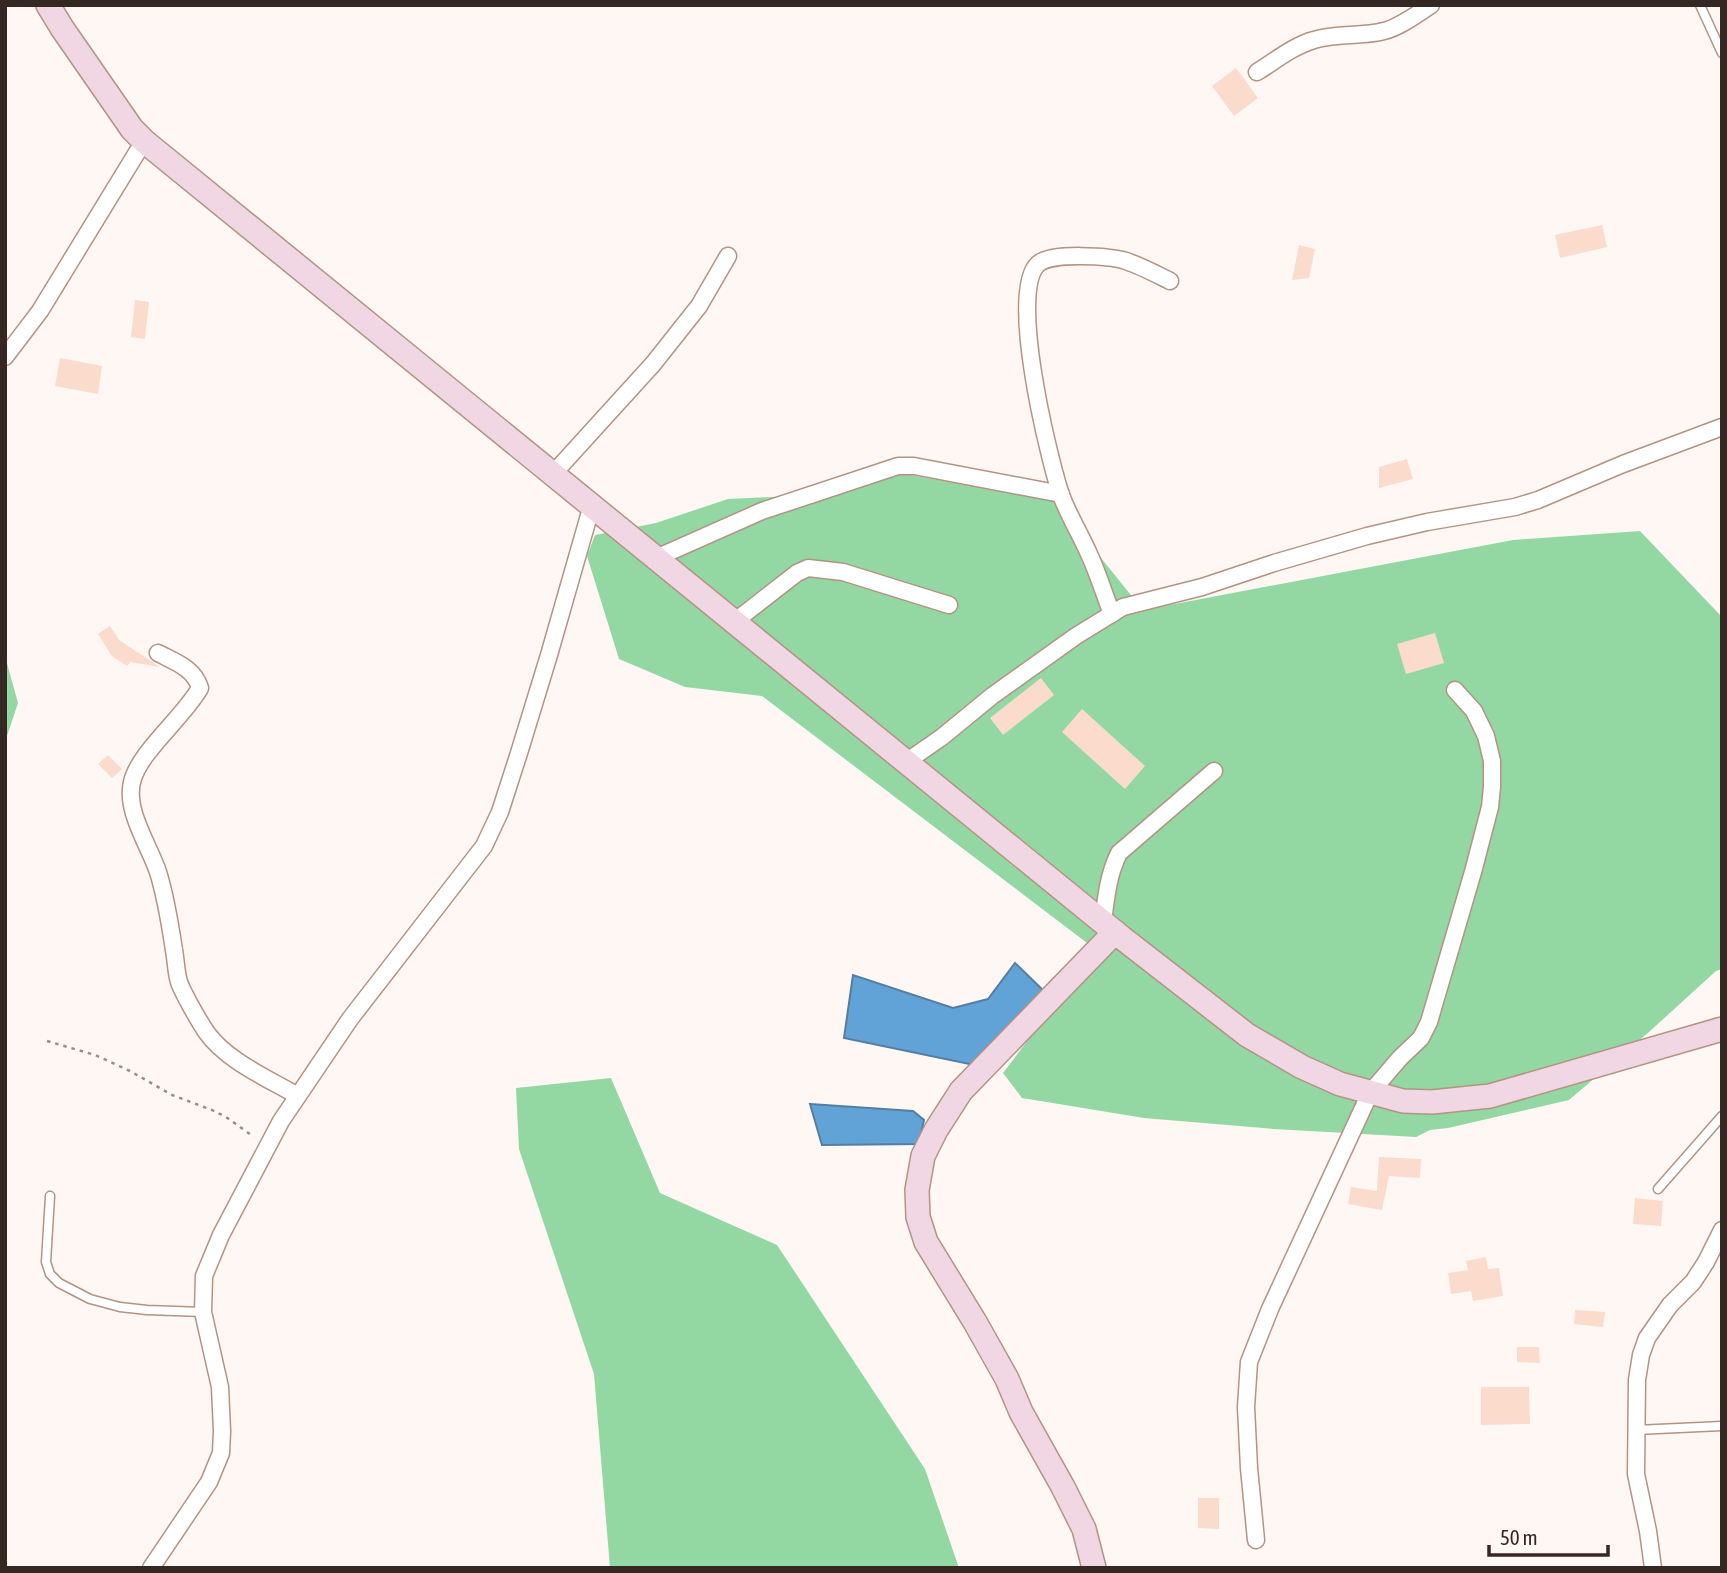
<svg xmlns="http://www.w3.org/2000/svg" width="1727" height="1573" font-family="'Asap Condensed',sans-serif">
<rect width="100%" height="100%" fill="#fff7f4"/>
<g fill="#93d8a3">
<path d="M882 470 1055 501 1143 610 1513 540 1640 531 1722 617V969L1716 971 1649 1032 1569 1100 1448 1128 1430 1130 1416 1137 1274 1129 1144 1118 1022 1098 1003 1073 1069 986 1091 946 762 696 685 687 619 659 587 556 595 535 656 523 728 499 791 496Z"/>
<path d="M5 656 18 703 5 742Z"/>
<path d="M611 1078 660 1193 777 1245 925 1469 959 1568H610L594 1374 519 1149 516 1088Z"/>
</g>
<g fill="#62a3d7" stroke="#547ea1" stroke-width="2">
<path d="M1015 963 1047 994 974 1065 844 1038 853 975 953 1008 988 999Z"/>
<path d="M810 1104 913 1111 924 1120 919 1144 822 1145Z"/>
</g>
<g fill="#fbdbcc">
<path d="M1236 68 1258 98 1234 116 1212 86Z"/>
<path d="M1602 225 1607 247 1560 258 1555 235Z"/>
<path d="M1299 245 1315 249 1309 278 1292 280Z"/>
<path d="M135 300 149 302 145 339 131 337Z"/>
<path d="M60 358 102 366 98 394 55 386Z"/>
<path d="M1407 459 1413 479 1379 488V467Z"/>
<path d="M110 626 119 640 160 667 130 662 127 666 112 656 98 634Z"/>
<path d="M1435 633 1444 663 1406 674 1397 644Z"/>
<path d="M1041 678 1054 695 1003 735 990 718Z"/>
<path d="M1082 709 1145 766 1125 789 1062 732Z"/>
<path d="M108 755 122 769 112 778 98 764Z"/>
<path d="M1379 1157 1421 1159 1420 1178 1389 1176 1382 1210 1348 1204 1351 1187 1377 1191Z"/>
<path d="M1635 1198 1663 1201 1661 1226 1633 1224Z"/>
<path d="M1486 1257 1488 1269 1499 1268 1503 1296 1473 1301 1471 1291 1451 1294 1448 1273 1468 1270 1466 1261Z"/>
<path d="M1575 1310 1605 1312 1603 1327 1574 1324Z"/>
<path d="M1517 1347H1539L1540 1363 1517 1362Z"/>
<path d="M1481 1387H1529L1530 1424 1481 1425Z"/>
<path d="M1198 1498H1219V1529L1198 1528Z"/>
</g>
<g fill="none" stroke-linecap="round" stroke-linejoin="round">
<g stroke="#b39383" stroke-width="11">
<g id="lane">
<path d="M1700 5 1722 53"/>
<path d="M1658 1189 1722 1116"/>
<path d="M50 1196 46 1262 50 1274 59 1283 90 1299 120 1307 147 1310 203 1312"/>
<path d="M1636 1430 1722 1426"/>
</g>
</g>
<g stroke="#b39383" stroke-width="19">
<g id="street">
<path d="M1257 72C1275 61 1293 46 1314 40 1336 33 1361 37 1384 31 1400 27 1417 14 1431 5"/>
<path d="M5 357 40 311 144 141"/>
<path d="M553 474 653 364 699 306 728 256"/>
<path d="M656 558 762 511 898 466H914L1061 494"/>
<path d="M1112 614C1104 594 1098 573 1089 554 1080 533 1067 513 1060 492 1048 454 1008 291 1038 264 1051 252 1110 256 1126 261 1141 266 1156 274 1170 281"/>
<path d="M734 622 797 573 808 568 843 572 949 605"/>
<path d="M158 653C175 662 194 668 200 688 183 718 139 752 132 782 125 811 149 845 158 872 166 897 170 924 174 950 176 961 176 972 179 982 181 988 185 995 188 1001 194 1012 200 1023 207 1033 227 1061 269 1079 298 1096"/>
<path d="M906 762 942 737 992 696 1076 636 1123 607 1202 587 1274 563 1367 536 1427 522 1515 507 1538 500 1623 464 1722 427"/>
<path d="M1103 922C1106 898 1108 875 1119 853L1214 771"/>
<path d="M1256 1540 1249 1468 1246 1407 1249 1362 1270 1309 1370 1093 1400 1058 1421 1038 1429 1022 1473 872 1490 807 1492 787V761L1486 736 1474 711 1455 690"/>
<path d="M151 1568 209 1482 221 1453 222 1431 220 1387 203 1312 204 1276 221 1235 281 1121 350 1019 484 846 500 812 519 753 549 655 592 505"/>
<path d="M1653 1568 1648 1531 1636 1474 1637 1380 1641 1355 1647 1338 1670 1305 1693 1282 1706 1262 1722 1230"/>
</g>
</g>
<g stroke="#b39383" stroke-width="26">
<g id="secondary">
<path d="M48 5 62 28 132 129 144 141 1121 937 1247 1035 1302 1067 1340 1084 1403 1101 1432 1102 1490 1096 1722 1029"/>
<path d="M1094 1568 1084 1529 1063 1487 1021 1412 1007 1379 975 1322 926 1242 918 1217 917 1190 923 1156 936 1130 961 1091 1115 932"/>
</g>
</g>
<path stroke="#988d89" stroke-width="2.5" stroke-dasharray="3.5 5" stroke-linecap="butt" d="M47 1041 95 1055 130 1071 172 1095 212 1110 226 1117 254 1137"/>
<use href="#lane" stroke="#fff" stroke-width="8"/>
<use href="#street" stroke="#fff" stroke-width="16"/>
<use href="#secondary" stroke="#f1d7e3" stroke-width="23"/>
</g>
<rect width="1727" height="1573" fill="none" stroke="#352822" stroke-width="14"/>
<path d="M1489 1545v10h119v-10" fill="none" stroke="#352822" stroke-width="3.5"/>
<text x="1500" y="1545" font-size="21" fill="#352822" stroke="#fff7f4" stroke-width="5" paint-order="stroke">50 m</text>
</svg>
